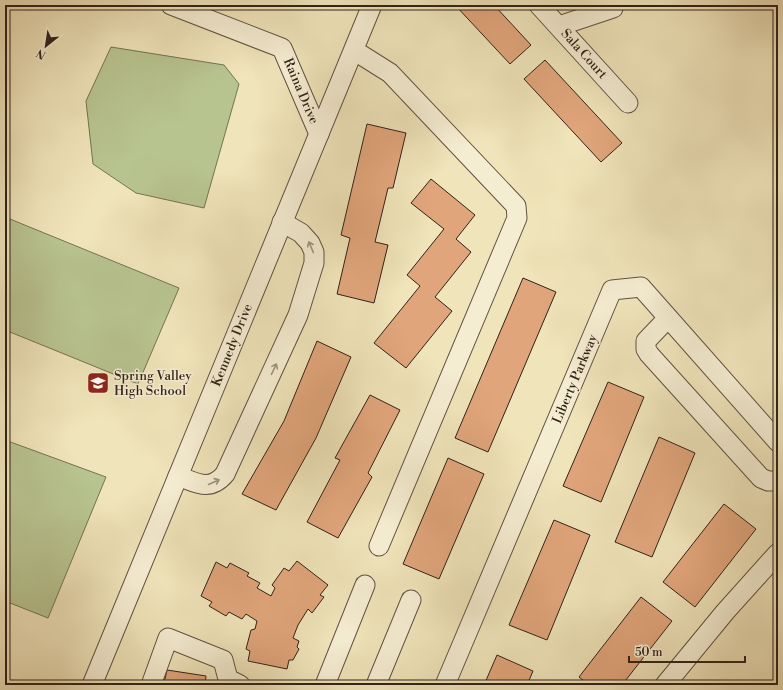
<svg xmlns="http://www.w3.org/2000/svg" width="783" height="690" font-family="'Libre Bodoni',serif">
<rect width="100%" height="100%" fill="#f0e4ba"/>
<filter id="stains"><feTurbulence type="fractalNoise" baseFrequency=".005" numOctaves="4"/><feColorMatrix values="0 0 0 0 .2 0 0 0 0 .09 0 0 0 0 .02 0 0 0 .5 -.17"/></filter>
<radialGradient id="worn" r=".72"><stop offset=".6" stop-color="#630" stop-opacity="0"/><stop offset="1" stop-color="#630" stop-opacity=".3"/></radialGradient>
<g fill="#b8c490" stroke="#747354">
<path d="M111 47 224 65 239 84 204 208 136 193 93 164 86 101Z"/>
<path d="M5 217 179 288 138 384 5 330Z"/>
<path d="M5 440 106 477 48 618 5 601Z"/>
</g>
<g fill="#e1a57b" stroke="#312219">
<path d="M455 5H494L531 45 510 64Z"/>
<path d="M545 60 622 143 601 162 524 79Z"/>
<path d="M367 124 406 133 393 188H388L375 242 388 245 374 303 337 294 350 238 341 235Z"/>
<path d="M431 179 475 215 456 239 471 252 435 297 452 311 406 368 374 343 420 286 407 275 444 229 411 203Z"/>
<path d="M523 278 556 292 488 452 455 438Z"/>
<path d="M317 341 351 357 316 438 276 510 242 494 284 421Z"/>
<path d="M608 382 644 397 601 502 563 486Z"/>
<path d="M370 395 400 410 368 473 372 477 338 538 307 522 340 460 335 458Z"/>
<path d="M659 437 695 453 652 557 615 542Z"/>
<path d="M448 458 484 474 439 579 403 564Z"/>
<path d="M724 504 756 529 695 607 663 582Z"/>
<path d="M554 520 590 535 547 640 509 625Z"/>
<path d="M297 561 328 585 320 595 324 597 312 613 308 609 298 625 293 638 299 641 297 647 299 649 293 660H289L287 669 248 661 250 651 246 649 251 630 255 629 257 621 246 614 242 619 229 612 226 616 209 606 212 602 201 596 216 562 227 568 230 563 249 573 247 576 260 583 257 588 271 596 275 588 272 585 284 568 289 571Z"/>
<path d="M641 597 672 621 622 685H589L579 677Z"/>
<path d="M497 655 533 671 527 685H484Z"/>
<path d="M167 670 206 676 205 685H158L161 680 165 679Z"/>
</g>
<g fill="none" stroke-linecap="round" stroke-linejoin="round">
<g stroke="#615241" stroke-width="21">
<g id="minor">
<path d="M171 5 282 48 319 134"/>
<path d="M539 5 628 103"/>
<path d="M559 26 613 8V5"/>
<path d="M355 51 390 73 516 206 517 218 379 546"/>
<path d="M668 318 646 341V349L649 354 761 478 768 481H778"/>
<path d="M178 476C197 483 210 492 225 474L298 315 314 263V252L310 243 301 233 282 222"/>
<path d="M92 685 372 5"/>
<path d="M151 685 168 638 223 660 228 679 240 685"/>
<path d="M325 685 365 585"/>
<path d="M376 685 411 600"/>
<path d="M445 685 612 290 641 287 778 442"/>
<path d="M665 685 725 612 778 553"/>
</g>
</g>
<use href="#minor" stroke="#f5edd2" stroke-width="19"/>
</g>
<defs><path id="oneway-shaft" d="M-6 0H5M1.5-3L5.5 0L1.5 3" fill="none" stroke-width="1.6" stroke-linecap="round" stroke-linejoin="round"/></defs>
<g stroke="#9d927f">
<use href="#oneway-shaft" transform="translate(311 247) rotate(-113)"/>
<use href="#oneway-shaft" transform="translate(274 369) rotate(-65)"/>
<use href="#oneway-shaft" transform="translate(214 482) rotate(-24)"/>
</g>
<defs>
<g id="school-square" transform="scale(1.15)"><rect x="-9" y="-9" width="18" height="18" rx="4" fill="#8f2418" stroke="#f5edd2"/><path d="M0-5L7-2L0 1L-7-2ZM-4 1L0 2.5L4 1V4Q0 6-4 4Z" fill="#fff"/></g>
</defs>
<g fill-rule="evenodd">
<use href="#school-square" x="98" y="383"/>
</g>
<g text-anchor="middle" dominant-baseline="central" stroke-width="3" stroke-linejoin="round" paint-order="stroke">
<g font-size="13" fill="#312219" stroke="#f5edd2">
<text transform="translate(584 54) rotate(48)">Sala Court</text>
<text transform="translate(301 91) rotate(67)">Raina Drive</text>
<text transform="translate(232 345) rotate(-68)">Kennedy Drive</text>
<text transform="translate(575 379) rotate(-67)">Liberty Parkway</text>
</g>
<g font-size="13" fill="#312219" stroke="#f5edd2" text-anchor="start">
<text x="114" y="376">Spring Valley<tspan x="114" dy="15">High School</tspan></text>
</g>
</g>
<rect width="783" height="690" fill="none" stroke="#f0e4ba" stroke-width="20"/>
<rect x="6" y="6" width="771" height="678" fill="none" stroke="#312219" stroke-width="2"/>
<rect x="10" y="10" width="763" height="670" fill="none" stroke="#312219"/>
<g transform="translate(46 46) rotate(210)" stroke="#f5edd2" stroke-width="3" paint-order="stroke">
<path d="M0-3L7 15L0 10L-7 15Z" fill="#312219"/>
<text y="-6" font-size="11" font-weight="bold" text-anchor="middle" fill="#312219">N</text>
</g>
<path d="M629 656v6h116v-6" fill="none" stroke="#312219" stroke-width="2"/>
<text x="635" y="656" font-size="12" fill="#312219" stroke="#f5edd2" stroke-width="3" paint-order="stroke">50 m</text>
<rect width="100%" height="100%" filter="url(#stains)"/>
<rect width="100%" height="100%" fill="url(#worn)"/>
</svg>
